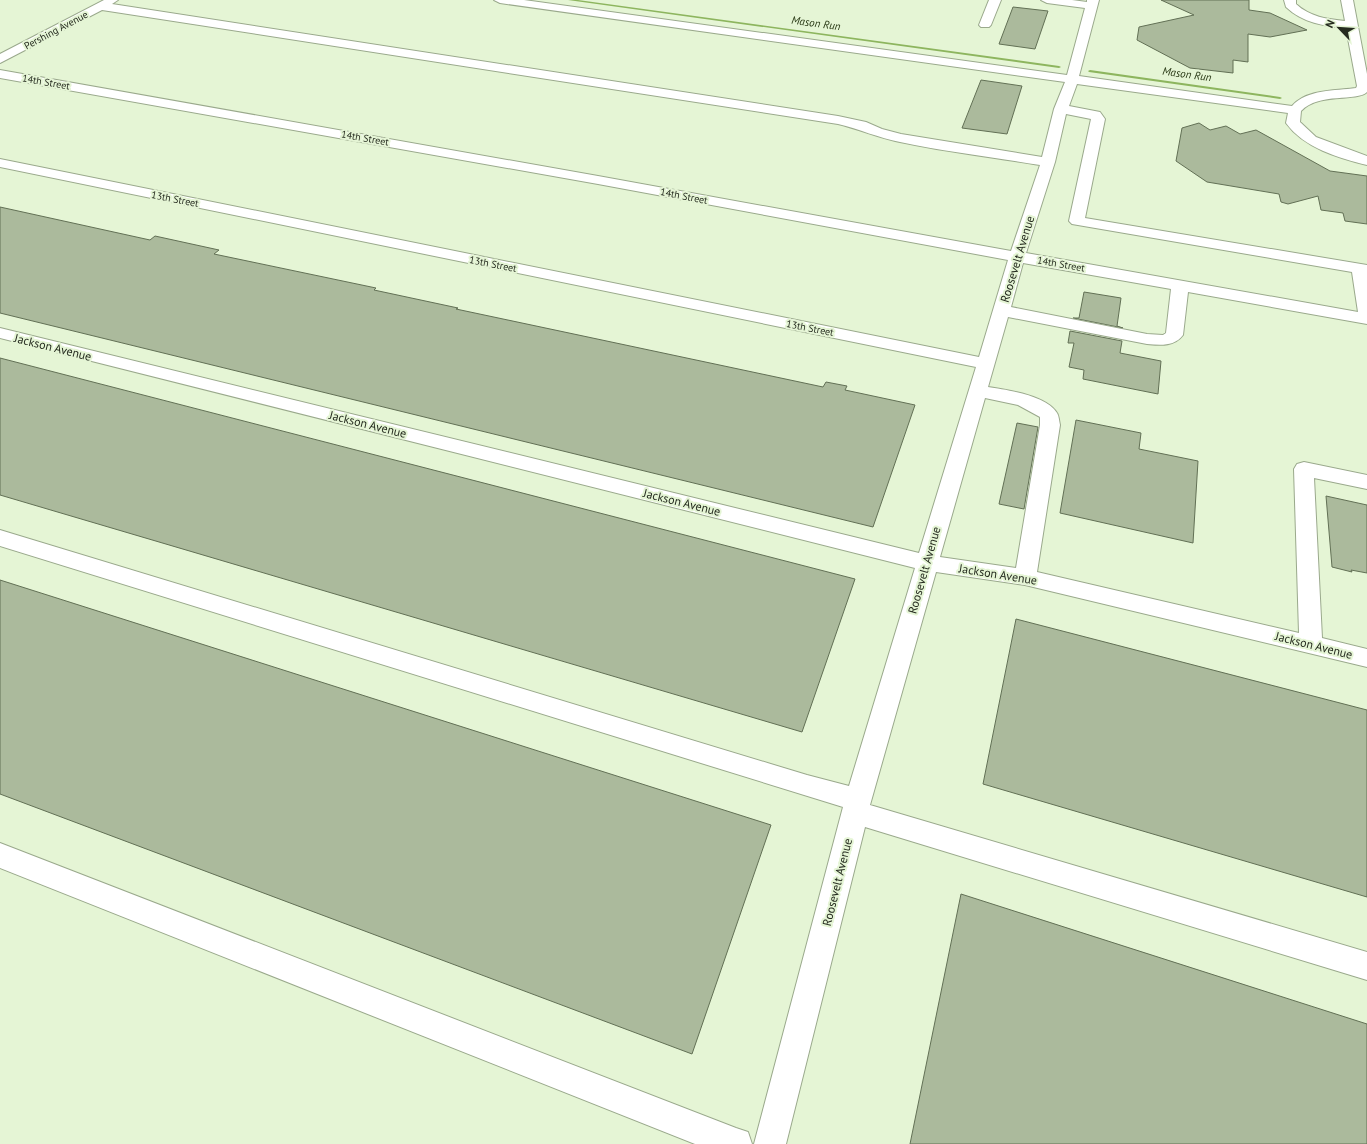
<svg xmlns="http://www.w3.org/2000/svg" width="1367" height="1144" font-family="'PT Sans',sans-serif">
<rect width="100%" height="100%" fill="#e5f5d5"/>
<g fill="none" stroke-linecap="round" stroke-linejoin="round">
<g fill="#8db55e" fill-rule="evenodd">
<path d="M568 0H578L1059 66 1061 67 1059 68Z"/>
<path d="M1090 70 1280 97 1282 98 1280 99 1089 72 1088 71Z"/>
</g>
</g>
<g fill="#abba9c" stroke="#627055">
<path d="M1161 0H1249V10L1270 13 1307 30 1270 37 1248 34V62L1233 60V73L1190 68 1137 40 1139 27 1194 15Z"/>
<path d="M1013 7 1048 11 1035 49 999 44Z"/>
<path d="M981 80 1022 86 1007 134 962 128Z"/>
<path d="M1199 123 1210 130 1226 126 1240 134 1256 130 1330 171 1367 176V224L1345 221 1343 213 1321 210 1318 196 1288 204 1281 202 1279 194 1207 182 1176 161 1182 128Z"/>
<path d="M0 207 150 240 155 236 219 250 214 254 376 288 374 290 458 308 456 309 823 387 826 382 847 386 845 390 915 405 873 527 0 313Z"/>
<path d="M1084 292 1121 298 1117 326 1123 328 1073 318H1079Z"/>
<path d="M1070 331 1122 341 1120 353 1161 361 1158 394 1083 379 1084 370 1069 367 1074 343H1068Z"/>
<path d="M0 358 855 579 802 732 0 495Z"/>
<path d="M1076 420 1141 433 1139 449 1198 461 1193 543 1060 513Z"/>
<path d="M1017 423 1038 427 1024 509 999 504Z"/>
<path d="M1326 496 1367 505V573L1351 570 1352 572 1332 567Z"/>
<path d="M0 580 771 825 692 1054 0 794Z"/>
<path d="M1016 619 1367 710V897L983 784Z"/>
<path d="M961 894 1367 1024V1144H910Z"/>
</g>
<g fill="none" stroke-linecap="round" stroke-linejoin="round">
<g stroke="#9aa98c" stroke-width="2">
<g id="minor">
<path d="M104 0H118L112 4 838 116 866 122 882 129 901 134 1042 157 1054 109 1065 82 500 3 494 0H524L1067 75 1085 8 1047 3 1041 0H1072L1087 2V0H1099L1079 76 1292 106C1307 89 1335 91 1356 88L1357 86 1346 28C1324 26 1303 23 1286 7L1284 0H1296V4C1310 17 1327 19 1345 21L1341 0H1353L1367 74V92C1357 102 1319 92 1301 111L1300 122 1316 137 1367 156V165C1339 158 1304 148 1286 123L1288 113 1077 84 1069 106 1100 112 1105 119 1085 218 1367 265V324L1188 292 1183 335C1174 347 1160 345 1147 344L1008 317 988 387C1007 390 1046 395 1057 413 1059 416 1059 421 1060 425L1037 572 1299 633 1294 469 1297 464 1304 462 1367 475V489L1314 478 1322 638 1367 649V667L1025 585 936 572 870 805 1367 952V980L865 827 786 1144H754L843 807 0 546V530L807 775 849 786 915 568 0 338V328L919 553 976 367 0 167V159L979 357 1008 260 598 184 0 78V70L598 176 1011 251 1040 165C993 157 946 152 900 142 879 138 859 129 838 124L102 10 0 63V54ZM1066 114 1091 119 1069 221 1072 224 1352 272 1358 312 1026 253 1055 162ZM1023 263 1171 289 1166 333 1163 335 1147 334 1011 307ZM985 398 1018 405 1040 417V425L1016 568 940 557Z"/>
<path d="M989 0H1001L991 25 989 27H981L979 25Z"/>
<path d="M0 843 736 1128 748 1132 752 1144H695L0 868Z"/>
</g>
</g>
<use href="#minor" fill="#fff" fill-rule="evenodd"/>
</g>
<g text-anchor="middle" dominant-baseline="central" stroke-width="4" stroke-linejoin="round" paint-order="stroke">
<g font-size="10" fill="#252b1f" stroke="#e5f5d5">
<text transform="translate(56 30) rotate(-28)">Pershing Avenue</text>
<text transform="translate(46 82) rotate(10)">14th Street</text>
<text transform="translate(365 138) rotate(10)">14th Street</text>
<text transform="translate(684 196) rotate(11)">14th Street</text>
<text transform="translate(175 199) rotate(11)">13th Street</text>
<text transform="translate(493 264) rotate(11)">13th Street</text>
<text transform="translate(1061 264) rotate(10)">14th Street</text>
<text transform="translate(810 328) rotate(11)">13th Street</text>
</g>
<g font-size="11" font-style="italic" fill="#293915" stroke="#e5f5d5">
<text transform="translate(816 23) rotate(8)">Mason Run</text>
<text transform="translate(1187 74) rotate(8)">Mason Run</text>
</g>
<g font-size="12" fill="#252b1f" stroke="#e5f5d5">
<text transform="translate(1017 259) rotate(-73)">Roosevelt Avenue</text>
<text transform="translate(53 347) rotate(14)">Jackson Avenue</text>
<text transform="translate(368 424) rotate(14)">Jackson Avenue</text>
<text transform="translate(682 502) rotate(14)">Jackson Avenue</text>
<text transform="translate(924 570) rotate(-74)">Roosevelt Avenue</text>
<text transform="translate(998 574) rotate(9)">Jackson Avenue</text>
<text transform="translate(1314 645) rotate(14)">Jackson Avenue</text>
<text transform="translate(837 882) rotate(-76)">Roosevelt Avenue</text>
</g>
</g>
<g transform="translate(1339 28) rotate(295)" stroke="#e5f5d5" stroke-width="3" paint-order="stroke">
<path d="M0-3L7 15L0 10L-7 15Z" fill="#252b1f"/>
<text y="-6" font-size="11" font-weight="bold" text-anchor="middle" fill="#252b1f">N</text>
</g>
</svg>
